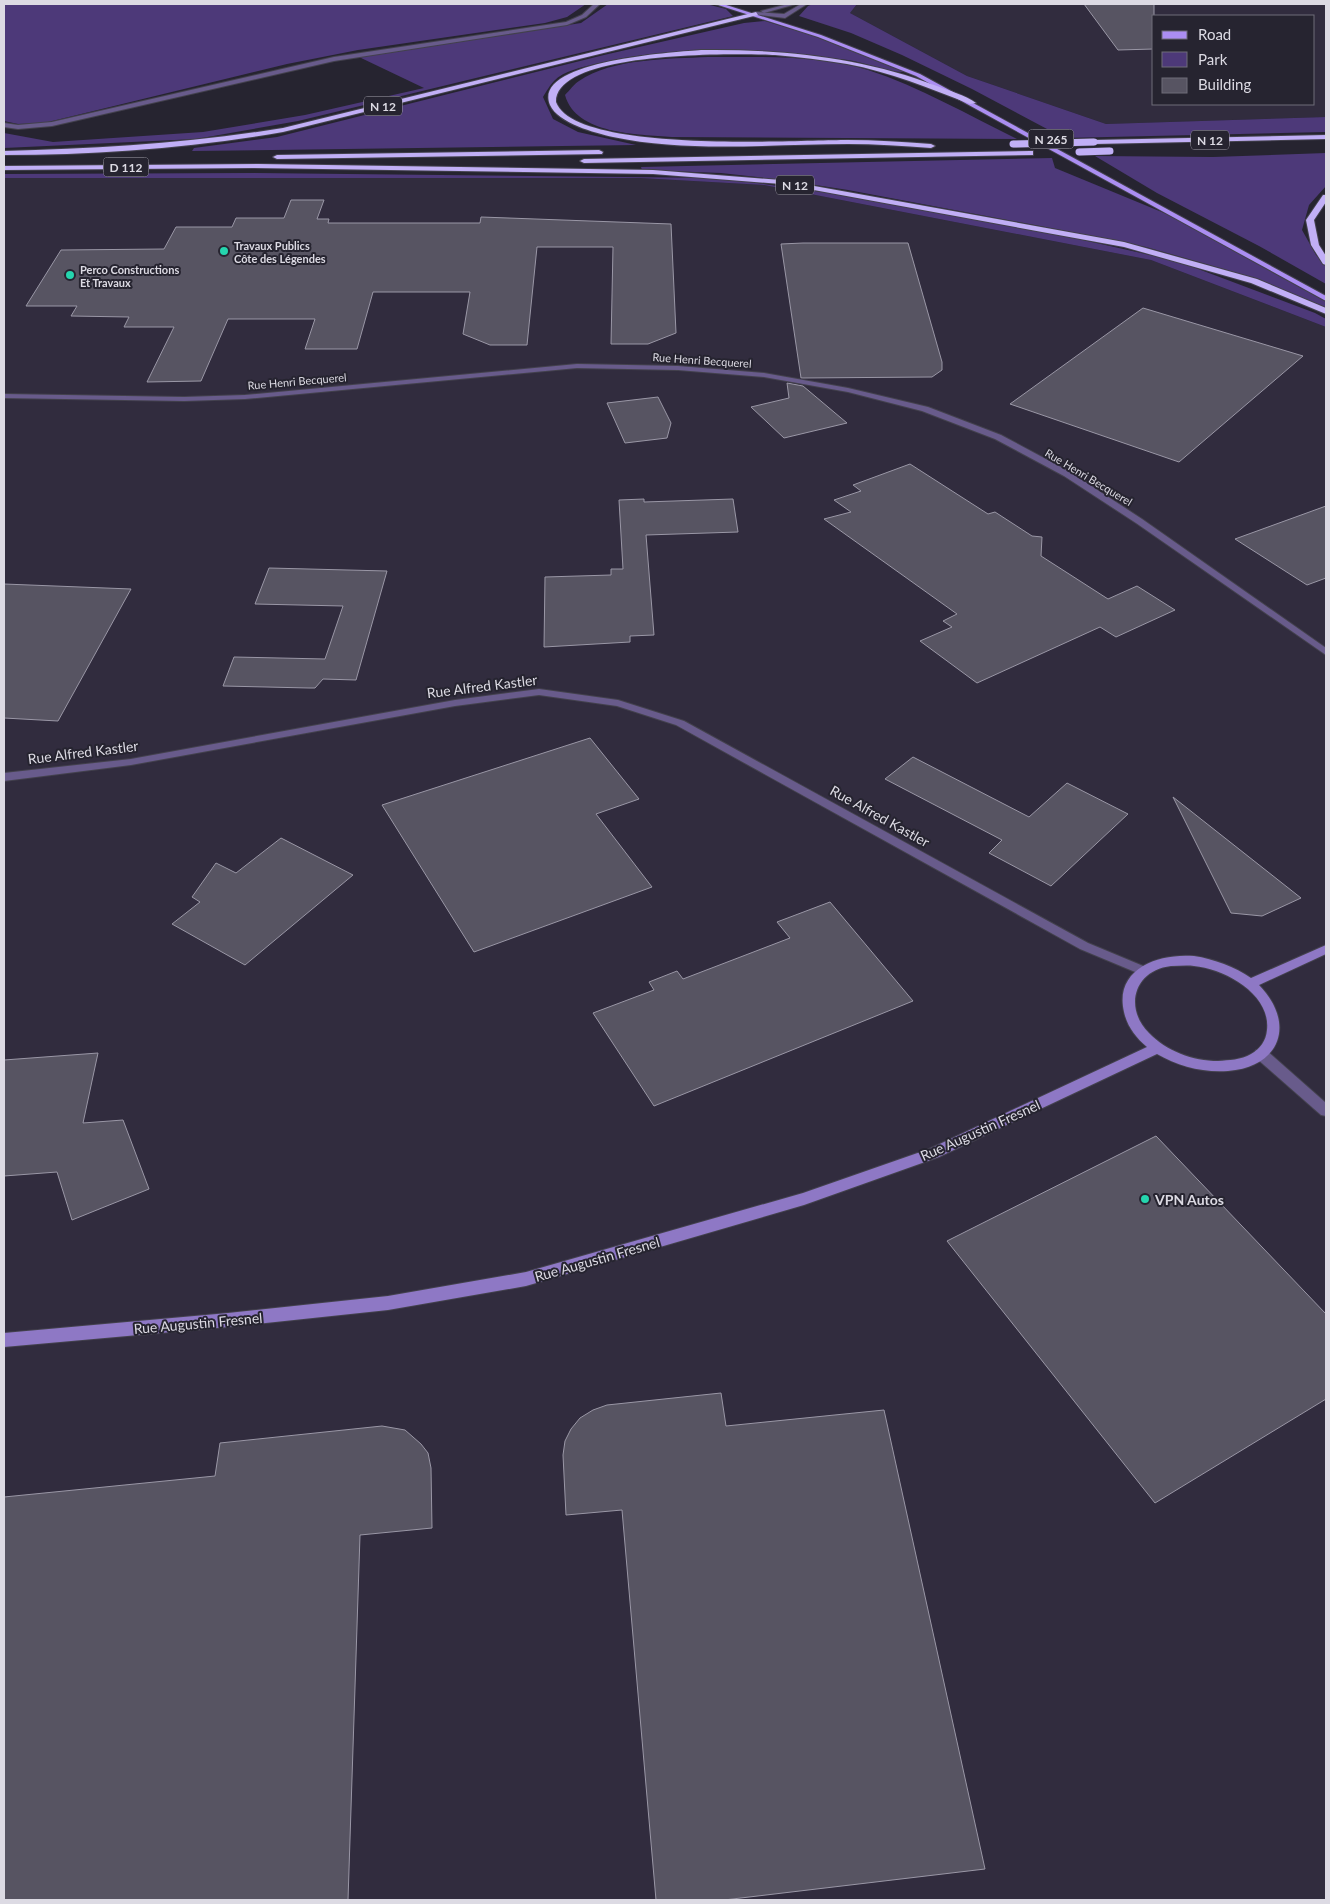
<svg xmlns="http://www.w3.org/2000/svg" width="1330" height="1904" font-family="Lato,sans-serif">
<rect width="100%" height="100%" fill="#262430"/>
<g fill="#312c3e" fill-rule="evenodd">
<path d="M857 4H1326V117L1106 124 967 76 850 13ZM1154 16H1314V104H1154Z"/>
<path d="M4 178H640L764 185 1151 260 1326 327V1900H4Z"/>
</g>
<g fill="#4d3979">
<path d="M4 4H586L567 17 545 23 358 50 287 64 44 123 18 124 4 121Z"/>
<path d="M608 4H706L726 9 733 16 298 121 196 139 4 148V133L53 142 203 132 305 115 424 88 359 57 581 23Z"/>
<path d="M813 4H857L850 13 967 76 1106 124 1326 117V132L1064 138 972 89 902 55 851 33 799 16 808 6Z"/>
<path d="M765 21 828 40 907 72C888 73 867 63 848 60 764 50 678 44 595 64 583 67 563 71 554 81 550 85 546 92 543 97L553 119 578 132 636 145 192 151 194 148 277 137 604 55 744 23Z"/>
<path d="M708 57C758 57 820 55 868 70 920 87 968 115 1017 139L672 137C638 134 576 135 565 95 570 90 574 84 579 81 612 58 670 59 708 57Z"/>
<path d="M1326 153V186L1309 205 1302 230 1316 255 1326 266V284L1259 246 1157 193 1095 156 1213 157Z"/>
<path d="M1052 158 1055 168 1169 215 1326 300V308L1244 275 1146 247 1061 230 848 190 783 180 721 173 642 170 641 167Z"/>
<path d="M255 173 720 178 845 195 1074 238 1177 261 1315 313 1326 319V327L1151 260 764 185 640 178H4V174Z"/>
</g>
<g fill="#575462" stroke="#9a97a6">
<path d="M1084 4H1154V49L1118 50Z"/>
<path d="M291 200H324L317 219H329L328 223H480L481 217 671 224 676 333 648 344H611L613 247H537L527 345H490L463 334 470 292H373L357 349H305L315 319H228L201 381 147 382 174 327H124L129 317 71 316 77 306H26L61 250 164 249 176 227H232L236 218H284Z"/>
<path d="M803 243H908L942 362V370L932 377 801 378 781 244Z"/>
<path d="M1143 308 1303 356 1179 462 1010 404Z"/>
<path d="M787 383 803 386 847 423 784 438 751 407 789 398Z"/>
<path d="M658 397 671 423 667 438 625 443 607 403Z"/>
<path d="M910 464 988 514 995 512 1032 536 1042 537 1041 556 1108 599 1137 586 1175 610 1116 637 1100 627 977 683 920 641 952 627 943 621 957 614 824 519 851 512 834 500 861 491 853 485Z"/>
<path d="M644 499V502L733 499 738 532 646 535 654 635 630 636V642L544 647 545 577 611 575V569H623L619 500Z"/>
<path d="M1326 506V578L1307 585 1235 539Z"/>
<path d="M269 568 387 571 356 680 323 679 315 688H309L223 686 234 657 325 659 343 606 255 604Z"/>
<path d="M4 584 131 589 58 721 4 718Z"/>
<path d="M590 738 639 799 596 814 652 887 474 952 382 805Z"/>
<path d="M913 757 1029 817 1067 783 1128 814 1051 886 989 853 1002 840 885 779Z"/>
<path d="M1173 797 1301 898 1262 916 1231 913Z"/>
<path d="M281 838 353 875 245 965 172 924 200 902 192 897 216 863 236 873Z"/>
<path d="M830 902 913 1001 654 1106 593 1013 654 990 649 982 677 971 683 979 790 938 777 922Z"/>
<path d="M98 1053 83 1123 123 1120 149 1189 72 1220 57 1172 4 1176V1060Z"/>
<path d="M1156 1136 1326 1314V1399L1155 1503 947 1241Z"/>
<path d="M721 1393 726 1426 884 1410 985 1869 724 1900H656L622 1510 566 1515 563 1455 565 1441 571 1429 580 1418 593 1410 607 1405Z"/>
<path d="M382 1426 405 1430 421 1444 428 1453 431 1468 432 1528 360 1535 348 1900H4V1497L215 1476 220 1443Z"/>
</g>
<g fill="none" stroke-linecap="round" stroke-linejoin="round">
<g stroke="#43414d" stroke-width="2">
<g id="street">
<path d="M594 4H600L586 17 567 25 334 61 52 126 18 129 4 127V123L18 125 52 122 334 57 566 22 582 15Z"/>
<path d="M788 4H796L764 13 761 11Z"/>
<path d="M801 4H807L785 18 753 14 756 12 784 14Z"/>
<path d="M577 364 678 366 764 373 848 388 928 407 1001 435 1070 472 1142 519 1326 648V655L1136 523 1064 476 995 439 922 411 848 392 764 377 678 370 577 368 245 399 184 401 4 398V394L184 397 245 395Z"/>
<path d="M539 689 618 700 684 721 1088 943 1148 968 1150 971 1144 976 1140 974 1080 949 676 725 617 706 539 695 455 706 131 765 4 781V773L131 759 455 700Z"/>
<path d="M1261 1049 1266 1050 1326 1103V1116L1321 1115 1256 1058 1254 1054 1256 1050Z"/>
</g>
</g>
<g stroke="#43414d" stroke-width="2">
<path id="secondary" d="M1326 945V954L1259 985C1296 1023 1281 1067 1228 1071 1203 1073 1178 1066 1157 1054L939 1157 804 1205 526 1286 388 1310 228 1327 4 1347V1333L228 1313 388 1296 526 1272 803 1193 929 1149 1147 1047C1136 1038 1127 1026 1124 1012 1114 969 1158 953 1194 956 1214 959 1235 967 1251 978ZM1171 966C1179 966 1187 965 1194 966 1225 969 1271 994 1267 1030 1266 1041 1260 1049 1251 1054 1241 1060 1229 1060 1218 1061 1193 1061 1166 1051 1149 1033 1123 1007 1135 970 1171 966Z"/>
</g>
<g stroke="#43414d" stroke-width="2">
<path id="primary" d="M715 4H723L821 35 920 74 1326 296V301L916 76 818 37Z"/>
</g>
<g stroke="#43414d" stroke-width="2">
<g id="highway">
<path d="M756 12 758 15 283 132C191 148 97 155 4 155V151C98 149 190 143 283 128Z"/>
<path d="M701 50C782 49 862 57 937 86 949 91 966 95 976 103L970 104C929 88 890 72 847 64 823 60 799 57 775 55 739 53 555 50 556 102 575 154 798 140 847 140 875 140 903 142 931 144L935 146 931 148C903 146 875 144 848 144 770 144 689 153 613 137 595 133 558 123 550 105 531 60 678 52 701 50Z"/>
<path d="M1326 135V139L1094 144 1090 142 1094 140Z"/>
<path d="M599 150 603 152 602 154 277 159 273 157 277 155Z"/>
<path d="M1030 151H1033V155L584 163 580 161 584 159Z"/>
<path d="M259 164 653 170 781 180 1124 242 1257 279 1326 308V314L1251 283 1124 247 781 184 653 174 252 168 4 170V166Z"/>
<path d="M1323 195H1326V202L1314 220 1319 245 1326 256V265L1323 264 1311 245 1306 220Z"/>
</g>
</g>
<use href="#street" fill="#685b8b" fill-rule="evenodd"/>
<use href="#secondary" fill="#8e78c5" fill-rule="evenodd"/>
<use href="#primary" fill="#ab8ef2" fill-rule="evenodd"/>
<use href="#highway" fill="#c1aff6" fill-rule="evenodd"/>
<g stroke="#43414d" stroke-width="8" stroke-linecap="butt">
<g id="highway-bridge">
<path d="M1013 144 1094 142"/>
<path d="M1079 152 1110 151"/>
</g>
</g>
<use href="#highway-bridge" stroke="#c1aff6" stroke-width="7"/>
</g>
<g fill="#25d5ae" stroke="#262430" stroke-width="2">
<circle cx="224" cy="251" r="5"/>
<circle cx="70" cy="275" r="5"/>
<circle cx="1145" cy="1199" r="5"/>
</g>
<g text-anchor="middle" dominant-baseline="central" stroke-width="4" stroke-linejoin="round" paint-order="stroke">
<g font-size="11" font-weight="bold" fill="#dcdae3" stroke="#262430" text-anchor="start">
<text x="234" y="245">Travaux Publics<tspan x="234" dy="13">Côte des Légendes</tspan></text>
<text x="80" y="269">Perco Constructions<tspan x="80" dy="13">Et Travaux</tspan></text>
</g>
<g font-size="11" fill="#dcdae3" stroke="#262430">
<text transform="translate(702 360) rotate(4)">Rue Henri Becquerel</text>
<text transform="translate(297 381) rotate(-5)">Rue Henri Becquerel</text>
<text transform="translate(1089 477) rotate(31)">Rue Henri Becquerel</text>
</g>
<g fill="#262430" stroke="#a5a3ad" stroke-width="1">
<rect x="364" y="96.5" width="38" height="19" rx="4"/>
<rect x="1028.5" y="129.5" width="45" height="19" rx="4"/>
<rect x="1191" y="130.5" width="38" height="19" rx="4"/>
<rect x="103.5" y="157.5" width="45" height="19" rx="4"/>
<rect x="776" y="175.5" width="38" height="19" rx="4"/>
</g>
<g font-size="12" font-weight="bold" fill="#dcdae3">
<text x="383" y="106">N 12</text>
<text x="1051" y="139">N 265</text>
<text x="1210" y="140">N 12</text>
<text x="126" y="167">D 112</text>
<text x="795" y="185">N 12</text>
</g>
<g font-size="14" fill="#dcdae3" stroke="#262430">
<text transform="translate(482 686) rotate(-7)">Rue Alfred Kastler</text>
<text transform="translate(83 752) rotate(-7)">Rue Alfred Kastler</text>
<text transform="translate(880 816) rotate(29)">Rue Alfred Kastler</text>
<text transform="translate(980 1130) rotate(-24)">Rue Augustin Fresnel</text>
<text transform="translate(597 1259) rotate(-16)">Rue Augustin Fresnel</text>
<text transform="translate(198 1323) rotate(-5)">Rue Augustin Fresnel</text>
</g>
<g font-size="14" font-weight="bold" fill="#dcdae3" stroke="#262430" text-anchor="start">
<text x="1155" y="1199">VPN Autos</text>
</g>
</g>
<rect width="1330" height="1904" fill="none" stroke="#dcdae3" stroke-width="10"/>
<rect x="1152" y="15" width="162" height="90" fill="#262430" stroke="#6f6d78"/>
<rect x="1162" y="31" width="25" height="8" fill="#ab8ef2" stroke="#6f6d78"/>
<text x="1198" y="40" font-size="15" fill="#dcdae3">Road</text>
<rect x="1162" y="52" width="25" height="15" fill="#4d3979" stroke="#6f6d78"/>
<text x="1198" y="65" font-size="15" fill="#dcdae3">Park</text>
<rect x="1162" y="78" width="25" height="15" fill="#575462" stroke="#6f6d78"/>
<text x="1198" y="90" font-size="15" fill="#dcdae3">Building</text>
</svg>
